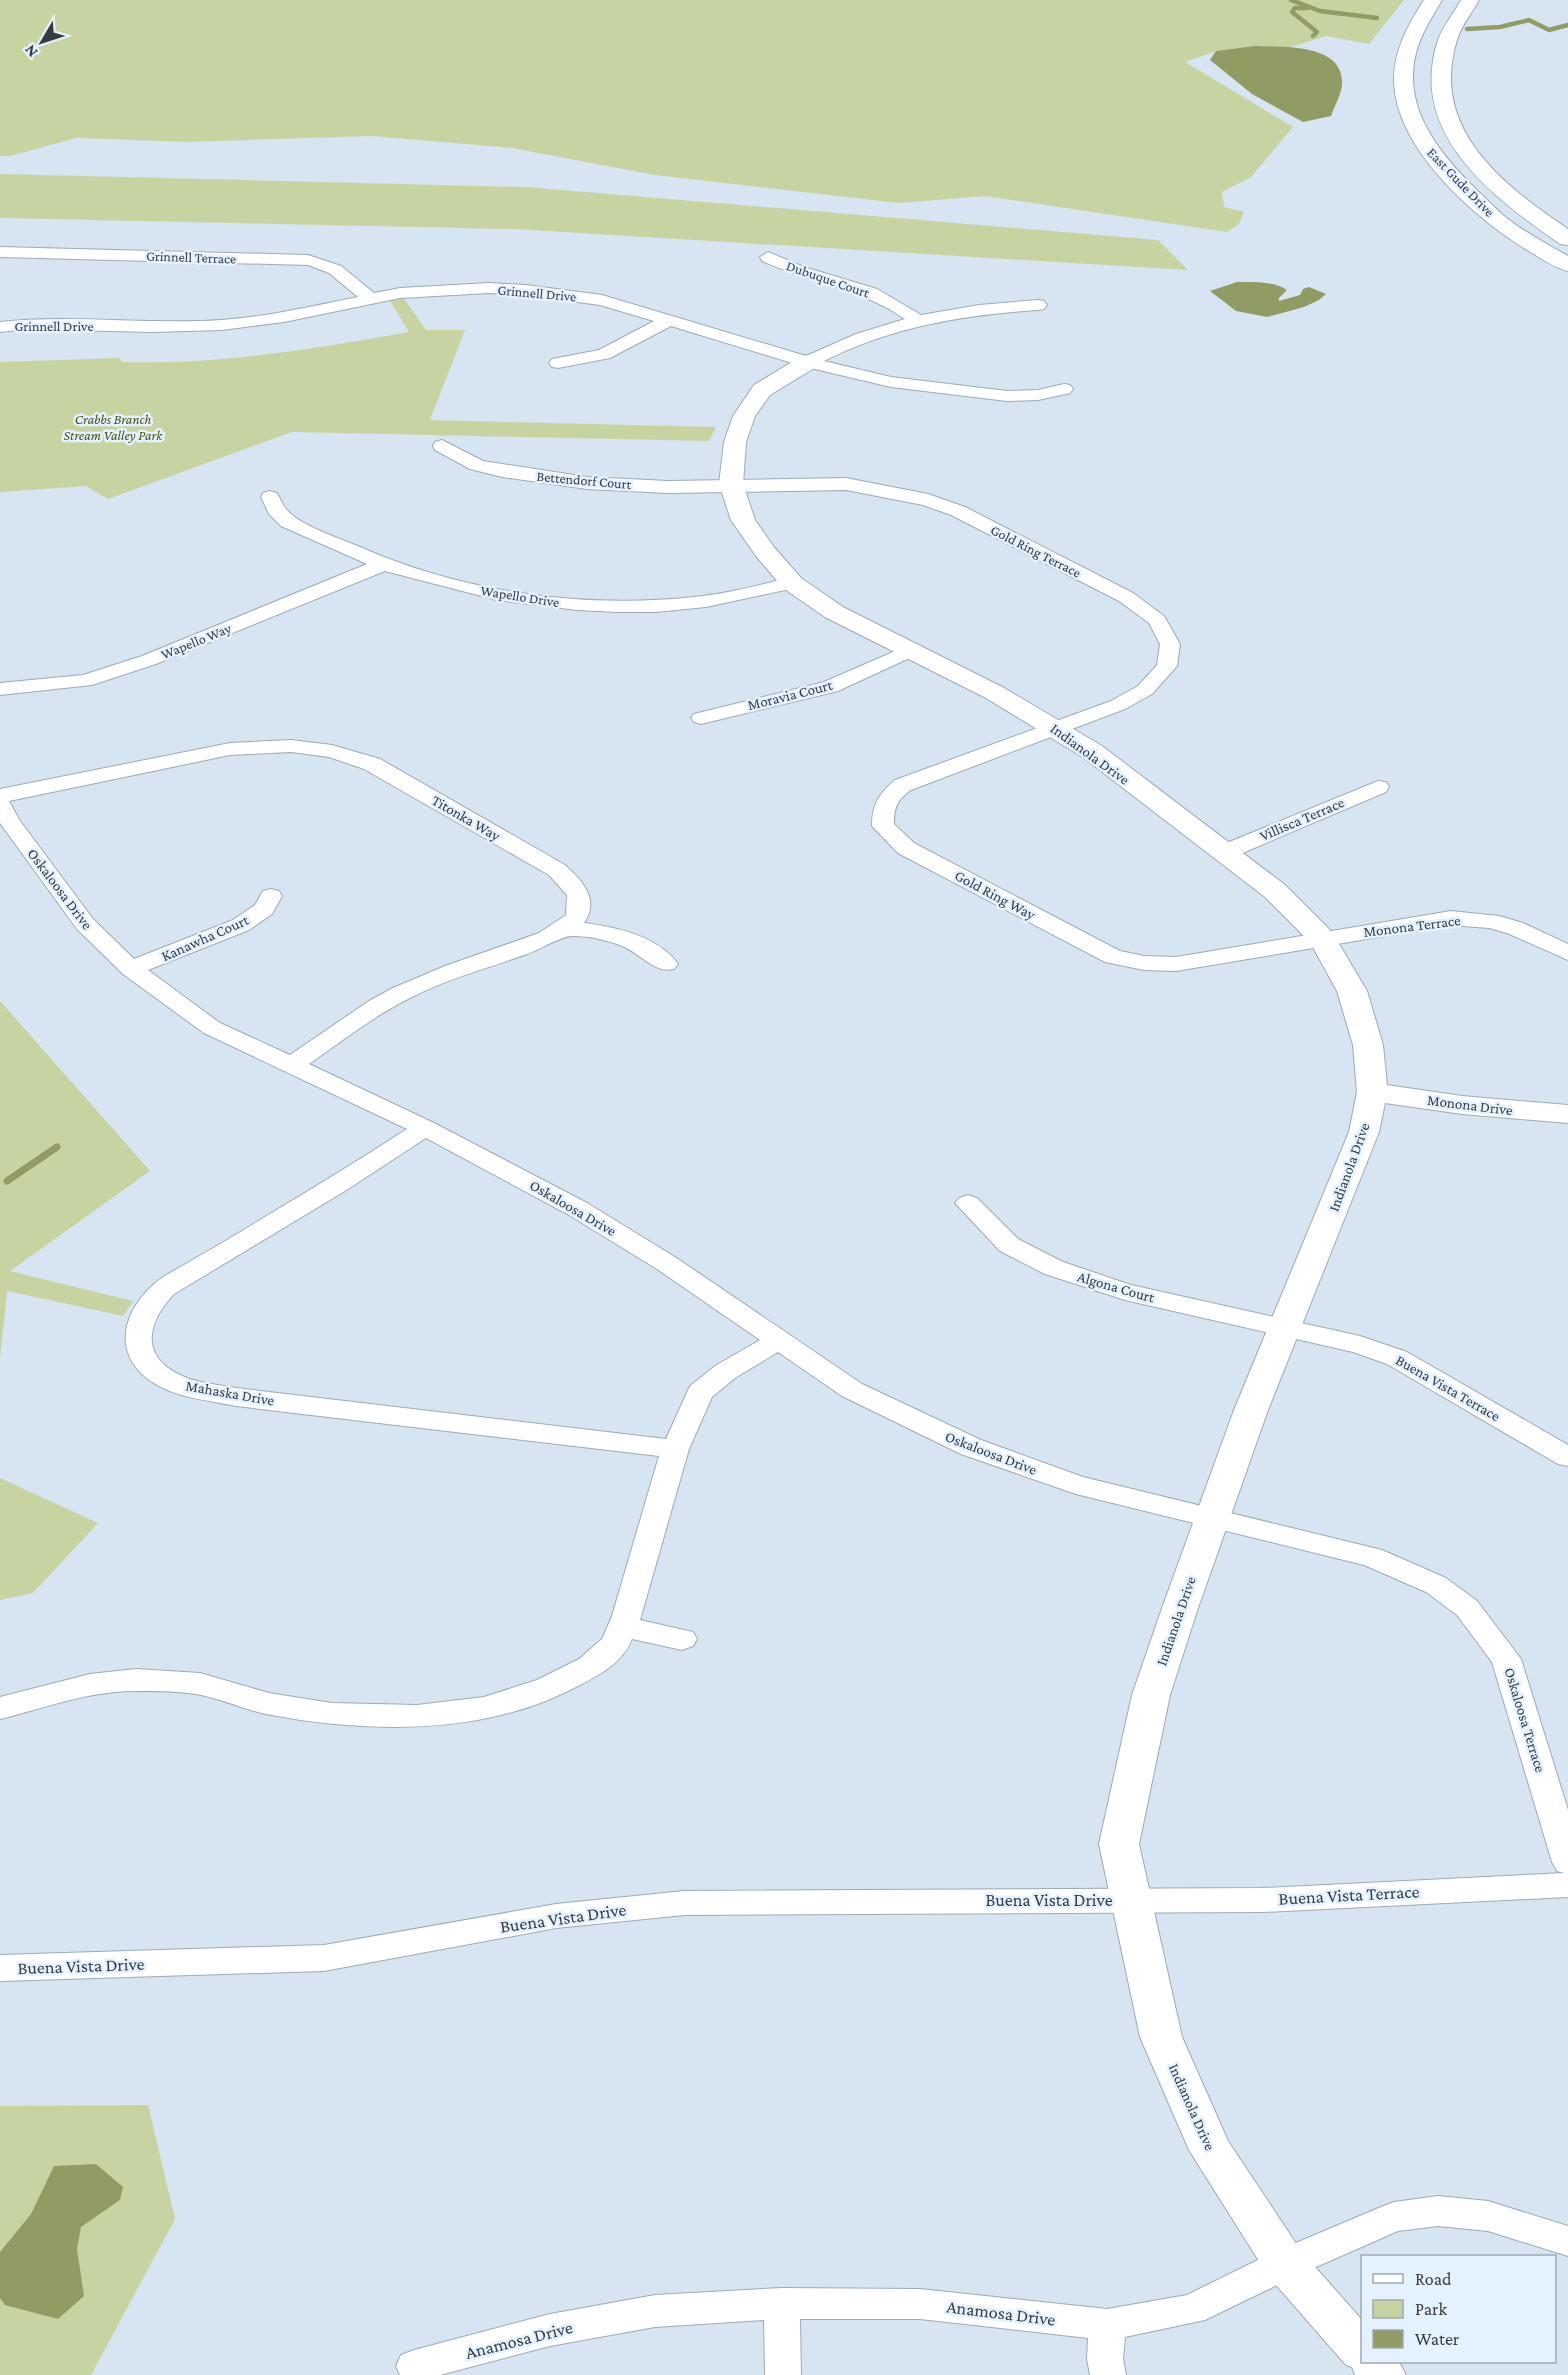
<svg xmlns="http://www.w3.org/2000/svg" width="1568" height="2375" font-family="'Crimson Pro',serif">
<rect width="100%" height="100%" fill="#d7e4f1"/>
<g fill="#c8d3a2">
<path d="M0 0H1404L1369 44 1326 36 1291 47 1254 46 1216 51 1185 62 1293 127 1251 177 1222 192 1224 207 1244 212 1239 224 1227 232 985 196 899 203 655 175 512 148 371 136 189 142 76 138 10 156H0Z"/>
<path d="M0 174 525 187 1158 240 1188 270 515 229 0 218Z"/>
<path d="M403 297 426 330H465L430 420 716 427 709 441 292 432 108 499 86 486 0 492V362L119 358 122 362C218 365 314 349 409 332L389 299Z"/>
<path d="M0 1001 150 1171 10 1271 133 1301 123 1316 7 1291 0 1359Z"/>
<path d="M0 1478 98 1523 33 1593 0 1600Z"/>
<path d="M148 2105 175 2219 91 2375H0V2106Z"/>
</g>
<g fill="#919c65">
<path d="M1254 46C1282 47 1345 43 1342 85 1341 95 1334 107 1331 116L1303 122 1252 94 1210 60 1216 51Z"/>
<path d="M1237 282C1252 282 1274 281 1287 290L1279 298V301L1300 295 1303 289 1309 287 1326 294 1319 300 1304 307 1267 317 1236 311 1210 291Z"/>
<path d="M96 2164 123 2187 120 2200 81 2227 77 2249 84 2296 58 2319 5 2305 0 2298V2252L31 2214 54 2166Z"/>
</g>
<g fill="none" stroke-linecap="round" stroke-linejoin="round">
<g stroke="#919c65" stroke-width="4.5">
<path d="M1291 0 1320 11 1377 18"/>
<path d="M1307 8H1295L1292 12 1317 32 1313 36"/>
<path d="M1467 29 1500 27 1529 20 1549 30 1568 25"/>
</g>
<path stroke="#919c65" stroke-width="7" d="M7 1181 57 1147"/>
<g stroke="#9eaab6" stroke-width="2">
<g id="minor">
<path d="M0 247 308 255 341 266 374 293 400 288 489 283 526 285 602 295 806 356 856 334 905 319C862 289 809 282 762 261L760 257 768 252 804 267 877 289 921 315 979 305 1038 300 1044 301 1047 305 1044 309 1038 310C963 315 891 327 824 361L891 377 1007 391 1038 390 1064 384 1070 385 1073 389 1070 393 1038 400 1007 401 891 387 802 366 671 326 610 358 558 368 552 367 549 363 552 359 599 350 654 321 600 305 526 295 489 293 400 298 284 322 222 330 151 332 29 329 0 332V322C73 314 148 325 221 320 267 317 313 306 358 297L329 273 308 265 0 257Z"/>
<path d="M442 440 483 461 587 477 668 481 846 478 928 494 965 507 1133 593 1164 616 1180 644 1177 666 1152 694 1125 709 911 790C897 800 894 807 894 824L914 843 1120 951 1144 956 1176 957 1451 911 1499 916 1523 923 1568 944V960L1507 933 1489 928 1451 925 1176 971 1144 970 1105 962 898 853 872 826C872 804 879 794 895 780L1111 701 1138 686 1157 665 1160 644 1149 623 1119 601 951 515 923 505 846 490 668 493 587 489 502 477 470 469 435 450 433 446 435 442Z"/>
<path d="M270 491 277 493C280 498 282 504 286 509 299 525 338 538 358 546 460 592 582 609 694 597 727 594 760 585 792 577L799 579 802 583 799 587 706 607 656 612H617L577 610 497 600 385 571 156 664 92 685 0 695V683L83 675 142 656 367 564 281 526 269 514 261 497 263 493Z"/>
<path d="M909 645 916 647 919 651 916 655 838 691 701 724 694 722 691 718 694 714 824 682Z"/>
<path d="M291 740 332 745 380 759 565 865C583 881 600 900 584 923 616 927 658 936 678 964L674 969C655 974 640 953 622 946 607 940 590 936 573 936 563 935 539 950 527 954 488 968 449 978 412 997 375 1015 342 1041 309 1064L434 1123 587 1203 675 1257 862 1384 981 1440 1083 1477 1382 1550 1446 1578 1477 1601 1521 1659 1568 1810V1897L1263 1912 684 1915 556 1928 324 1971 0 1981V1955L324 1945 556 1904 684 1891 1263 1888 1564 1873 1557 1871 1552 1862 1492 1662 1457 1615 1426 1592 1364 1565 1076 1494 961 1454 842 1396 778 1352 735 1378 712 1397 689 1449 640 1620 693 1632 697 1639 693 1646 682 1650 632 1639C622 1665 594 1678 570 1690 481 1735 367 1733 271 1715 248 1711 225 1700 201 1695 182 1691 158 1691 138 1691 92 1690 44 1708 0 1719V1697L90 1674 136 1669 200 1673 269 1693 332 1703 417 1705 484 1697 537 1680 579 1659 602 1639 612 1616 659 1456 236 1406C213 1401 187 1399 165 1389 114 1366 115 1319 154 1284 164 1275 178 1269 189 1262 214 1248 239 1233 263 1218 312 1189 359 1160 407 1129L204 1033 123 974 77 929 0 823V789L230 743ZM291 752 329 757 364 769 549 875 567 895 566 915 539 933 445 966 393 988 369 1001 290 1055 220 1023 148 970 249 930 272 914 282 896 279 891 271 889 263 891 255 905 233 920 134 959 93 919 20 821 9 801 230 755ZM426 1138 569 1215 657 1269 760 1340 715 1366 690 1386 666 1439 236 1388C221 1385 205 1384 190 1379 142 1362 142 1328 174 1294L345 1191Z"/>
<path d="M1378 781 1386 782 1389 787 1386 792 1233 857 1225 859 1217 857 1214 852 1217 847Z"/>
<path d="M968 1195 977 1198 1018 1239 1063 1262 1131 1285 1360 1336 1407 1352 1568 1445V1466L1558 1464 1387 1364 1353 1352 1125 1300 1045 1274 1000 1251 955 1203 959 1198Z"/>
<path d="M1438 2196 1488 2201 1568 2226V2256L1488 2231 1438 2226 1398 2231 1298 2275 1205 2320 1125 2337 1123 2359 1126 2375H1090L1087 2359 1088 2338 920 2319H800L801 2375H765L764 2320 655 2327 550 2346 440 2375H400L396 2366 401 2355 414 2350 550 2314 655 2295 782 2288 920 2289 1107 2309 1187 2295 1272 2253 1381 2207 1394 2202Z"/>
</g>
</g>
<g stroke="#9eaab6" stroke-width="2">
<path id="tertiary" d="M808 355 816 357 819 362 816 367 770 395 755 416 746 442 743 484 755 520 773 546 801 578 843 607 1004 688 1102 746 1285 885 1332 932 1367 991 1383 1045 1387 1085 1462 1096 1568 1105V1123L1462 1114 1385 1103 1379 1132 1268 1410 1197 1611 1170 1695 1139 1844 1182 2037 1228 2141 1301 2251 1362 2320V2362H1399L1406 2375H1355L1352 2367 1346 2365 1269 2277 1189 2150 1140 2037 1099 1844 1132 1695 1161 1611 1234 1410 1349 1132 1357 1092 1353 1045 1337 991 1310 942 1265 897 1084 758 986 698 825 617 783 588 756 556 731 520 719 484 724 442 733 416 754 385 800 357Z"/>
</g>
<g stroke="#9eaab6" stroke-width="2">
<g id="secondary">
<path d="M1424 0H1442C1432 17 1421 34 1416 53 1401 111 1444 159 1482 195 1491 204 1500 213 1509 220 1528 234 1548 245 1568 256V271C1555 268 1543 260 1532 253 1477 220 1395 150 1394 80 1394 50 1408 25 1424 0Z"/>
<path d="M1461 0H1479C1472 13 1461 26 1457 40 1429 129 1503 185 1568 229V245L1560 244C1493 197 1407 134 1438 40 1443 26 1454 13 1461 0Z"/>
</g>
</g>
<use href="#minor" fill="#fff" fill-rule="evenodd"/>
<use href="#tertiary" fill="#fff" fill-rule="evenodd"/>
<use href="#secondary" fill="#fff" fill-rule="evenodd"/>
</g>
<g text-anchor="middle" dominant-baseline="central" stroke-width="5" stroke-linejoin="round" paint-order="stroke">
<g font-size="14" fill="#373c42" stroke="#e4f1ff">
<text transform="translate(1461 182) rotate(46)">East Gude Drive</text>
<text transform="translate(191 257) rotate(2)">Grinnell Terrace</text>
<text transform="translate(828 279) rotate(19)">Dubuque Court</text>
<text transform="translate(537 293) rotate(5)">Grinnell Drive</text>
<text x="54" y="326">Grinnell Drive</text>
<text transform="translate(584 480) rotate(5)">Bettendorf Court</text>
<text transform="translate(1036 551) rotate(27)">Gold Ring Terrace</text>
<text transform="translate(520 596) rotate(9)">Wapello Drive</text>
<text transform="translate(196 641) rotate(-22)">Wapello Way</text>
</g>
<g font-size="14" font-style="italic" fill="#4a5315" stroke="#e4f1ff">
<text x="113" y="419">Crabbs Branch<tspan x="113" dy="16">Stream Valley Park</tspan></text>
</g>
<g font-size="15" fill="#373c42" stroke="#e4f1ff">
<text transform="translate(790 695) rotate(-14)">Moravia Court</text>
<text transform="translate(1090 754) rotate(36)">Indianola Drive</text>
<text transform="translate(466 818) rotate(30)">Titonka Way</text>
<text transform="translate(1302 819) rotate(-23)">Villisca Terrace</text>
<text transform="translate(60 889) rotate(53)">Oskaloosa Drive</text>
<text transform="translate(995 895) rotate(28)">Gold Ring Way</text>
<text transform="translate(1412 926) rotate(-7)">Monona Terrace</text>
<text transform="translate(205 938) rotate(-24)">Kanawha Court</text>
<text transform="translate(1470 1105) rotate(7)">Monona Drive</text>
<text transform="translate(1349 1167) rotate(-70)">Indianola Drive</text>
<text transform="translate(573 1208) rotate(30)">Oskaloosa Drive</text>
<text transform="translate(1116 1287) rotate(16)">Algona Court</text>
<text transform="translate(1448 1388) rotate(30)">Buena Vista Terrace</text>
<text transform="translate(230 1393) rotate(10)">Mahaska Drive</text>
<text transform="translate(991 1453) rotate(21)">Oskaloosa Drive</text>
<text transform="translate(1176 1621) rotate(-71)">Indianola Drive</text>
<text transform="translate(1525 1720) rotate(73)">Oskaloosa Terrace</text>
<text transform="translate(1192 2107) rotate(66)">Indianola Drive</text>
</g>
<g font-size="18" fill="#373c42" stroke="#e4f1ff">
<text transform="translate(1349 1895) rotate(-3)">Buena Vista Terrace</text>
<text x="1049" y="1900">Buena Vista Drive</text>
<text transform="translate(563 1918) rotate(-8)">Buena Vista Drive</text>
<text transform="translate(81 1966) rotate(-2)">Buena Vista Drive</text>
<text transform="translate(1001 2313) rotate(7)">Anamosa Drive</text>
<text transform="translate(519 2340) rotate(-14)">Anamosa Drive</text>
</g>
</g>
<rect x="1361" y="2255" width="195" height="108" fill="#e4f1ff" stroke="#9fa9b3" stroke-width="1.5"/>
<rect x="1373" y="2274" width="30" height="9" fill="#ffffff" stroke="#9fa9b3" stroke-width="1.5"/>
<text x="1415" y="2285" font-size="18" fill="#373c42">Road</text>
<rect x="1373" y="2300" width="30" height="18" fill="#c8d3a2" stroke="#9fa9b3" stroke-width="1.5"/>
<text x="1415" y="2315" font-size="18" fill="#373c42">Park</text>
<rect x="1373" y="2330" width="30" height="18" fill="#919c65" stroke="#9fa9b3" stroke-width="1.5"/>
<text x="1415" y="2345" font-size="18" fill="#373c42">Water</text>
<g transform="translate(42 42) rotate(231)" stroke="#e4f1ff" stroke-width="4.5" paint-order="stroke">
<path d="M0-4.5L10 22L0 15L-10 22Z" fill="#373c42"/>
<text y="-9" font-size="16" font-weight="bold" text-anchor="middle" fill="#373c42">N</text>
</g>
</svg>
